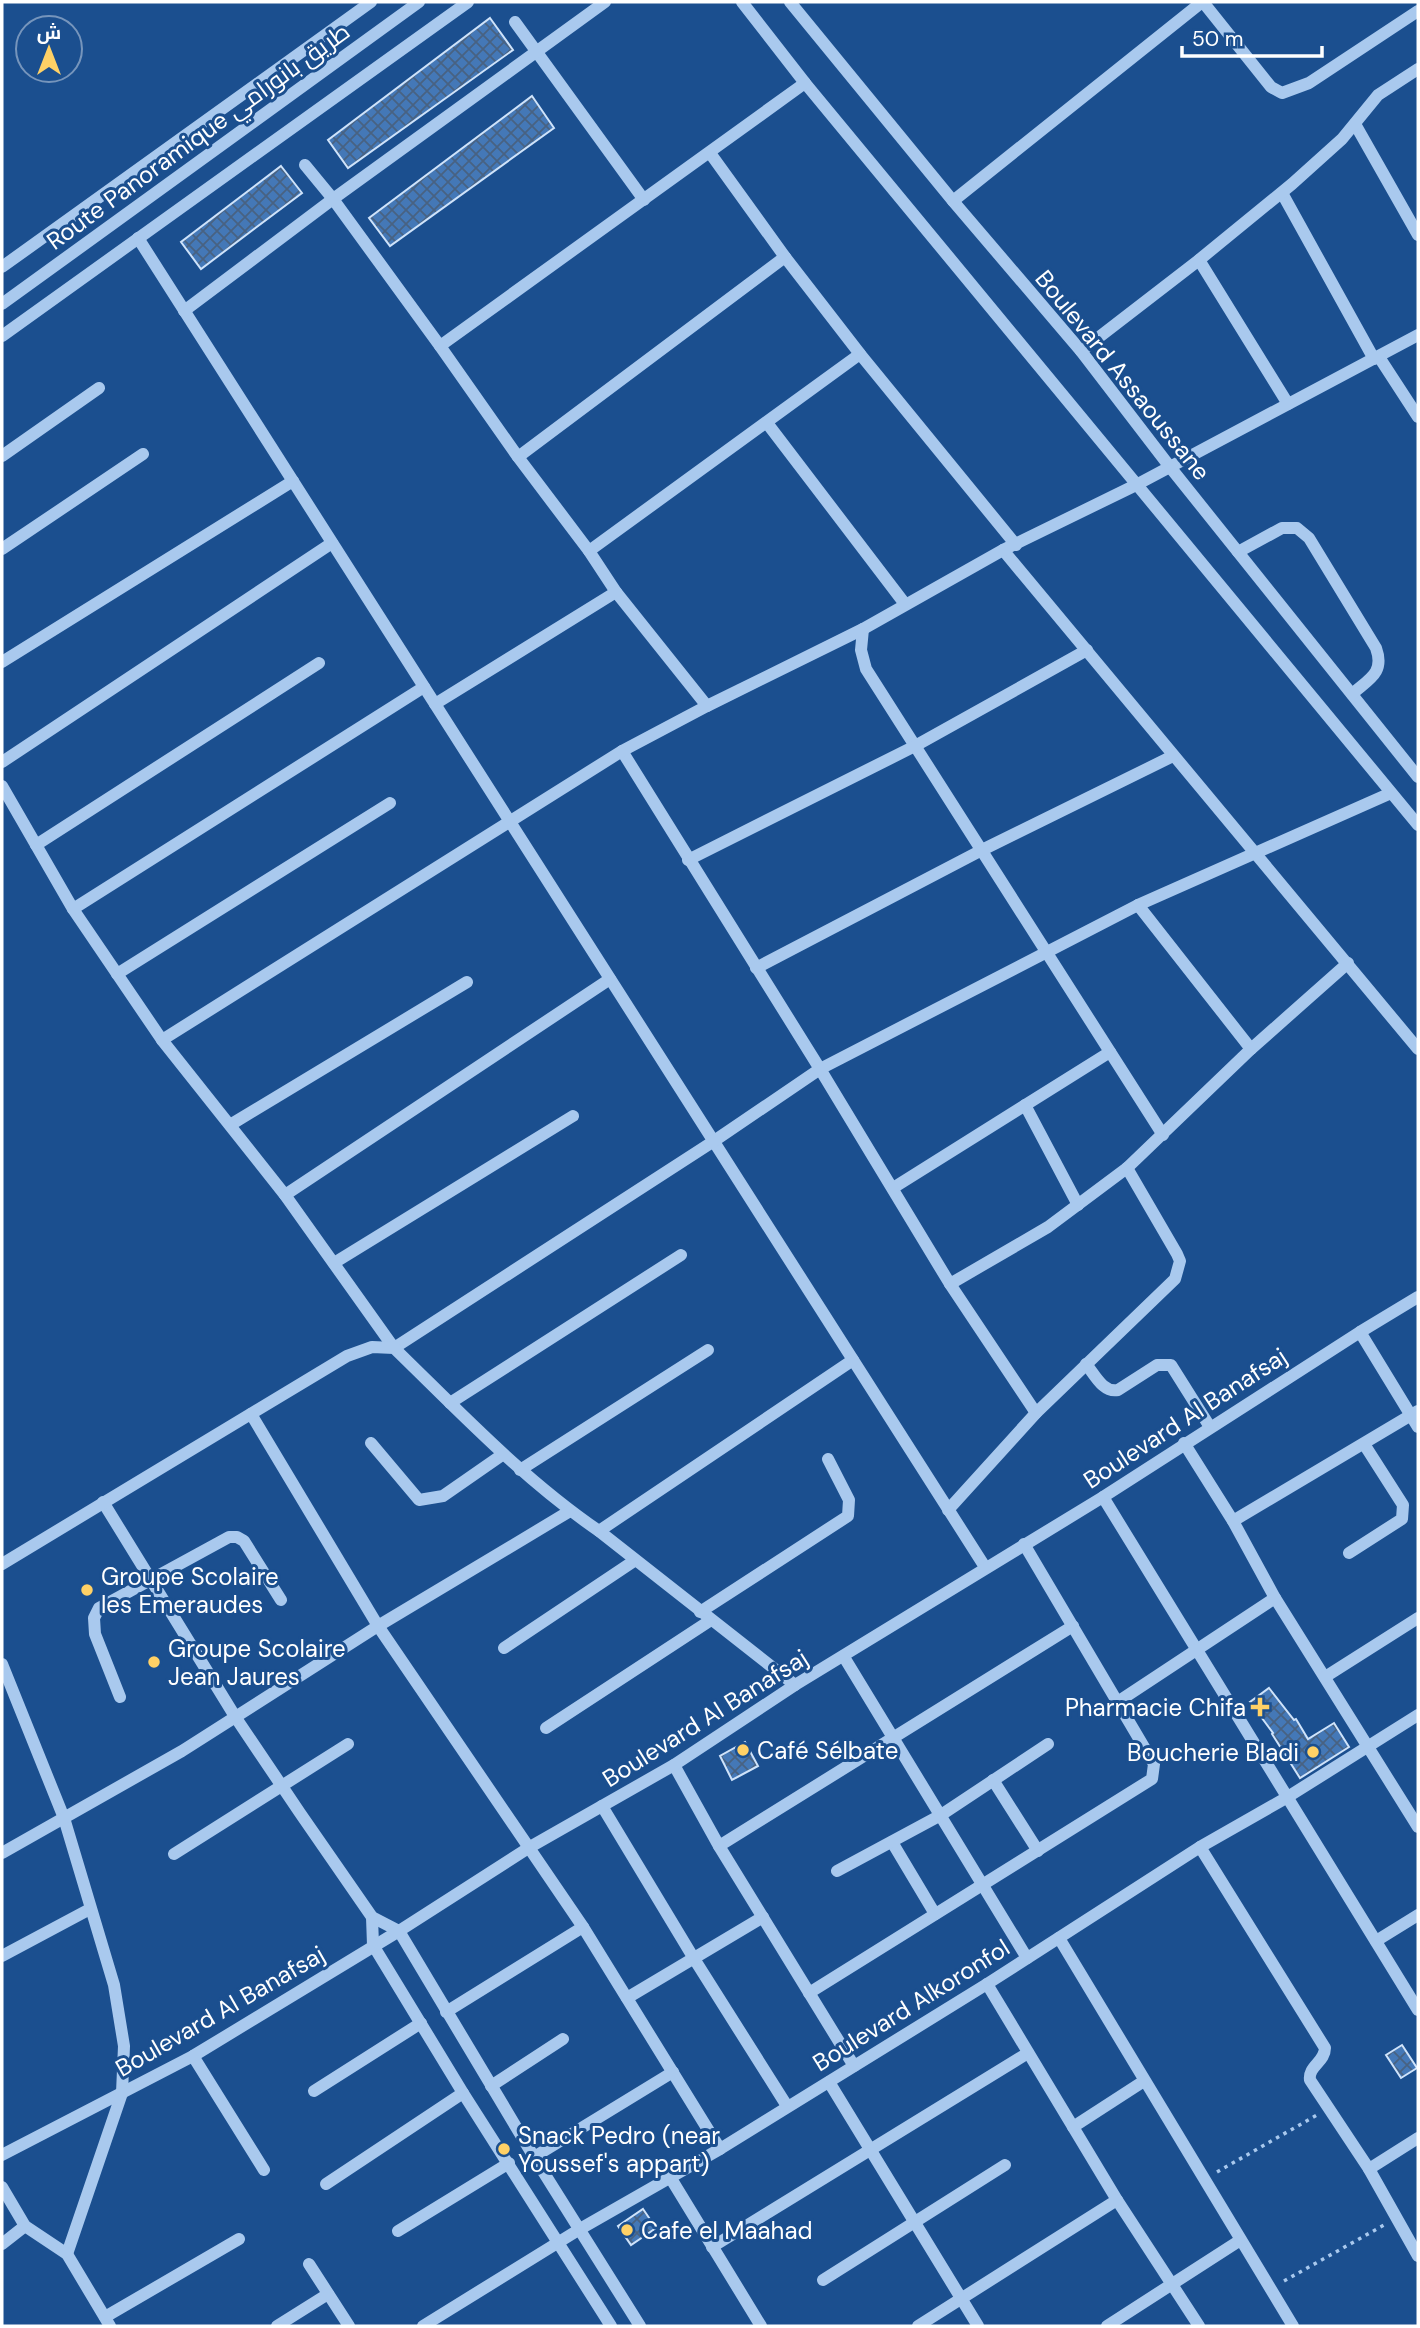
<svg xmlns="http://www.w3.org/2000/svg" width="1420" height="2328" font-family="'DM Sans',Cairo,sans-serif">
<defs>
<pattern id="building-cross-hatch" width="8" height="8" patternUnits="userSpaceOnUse" patternTransform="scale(1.75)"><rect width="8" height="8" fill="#4478b7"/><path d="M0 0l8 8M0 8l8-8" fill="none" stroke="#486282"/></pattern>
</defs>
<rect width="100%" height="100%" fill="#1b4f8f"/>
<g fill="url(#building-cross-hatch)" stroke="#cfe3fa" stroke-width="2">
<path d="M490 18 513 50 348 168 328 140Z"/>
<path d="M532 96 554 128 390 246 369 218Z"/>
<path d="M281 166 302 193 201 269 181 242Z"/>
<path d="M1269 1688 1294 1720 1296 1719 1308 1739 1334 1723 1349 1747 1300 1778 1272 1734 1273 1733 1250 1702Z"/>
<path d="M745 1742 758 1766 732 1780 720 1756Z"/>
<path d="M1402 2045 1417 2068 1401 2078 1386 2055Z"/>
<path d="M643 2209 656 2228 631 2245 618 2226Z"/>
</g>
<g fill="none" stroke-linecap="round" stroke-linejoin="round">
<g stroke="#a9c9ee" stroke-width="3.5" stroke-dasharray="3.5 5" stroke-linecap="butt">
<path d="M1217 2172 1317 2115"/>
<path d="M1284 2281 1384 2225"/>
</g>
<g stroke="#a9c9ee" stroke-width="12">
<path d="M742 2 805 83 1418 825"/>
<path d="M790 2 953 201 1081 351 1170 467 1418 777"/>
<path d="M1203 2 1271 87 1282 93 1309 83 1418 11"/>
<path d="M515 22 644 200"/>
<path d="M1355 124 1418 235"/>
<path d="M710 153 785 257 860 354 1016 545"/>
<path d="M305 165 333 199 440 346 518 457 589 551 616 592 707 706"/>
<path d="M1282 193 1374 359"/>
<path d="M953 201 1202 2"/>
<path d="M138 238 985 1567"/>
<path d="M1199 260 1288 404"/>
<path d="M2 267 371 2"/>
<path d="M2 304 419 2"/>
<path d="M184 311 333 199 605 2"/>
<path d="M2 336 468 2"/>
<path d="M440 346 805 83"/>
<path d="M1081 351 1199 260 1292 184 1342 139 1378 95 1418 69"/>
<path d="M1379 357 1418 417"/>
<path d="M767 423 905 604"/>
<path d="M2 456 99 388"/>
<path d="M518 457 785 257"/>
<path d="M2 549 143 454"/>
<path d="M1003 550 1418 1049"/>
<path d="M589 551 860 354"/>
<path d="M1238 552 1282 528H1297L1309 538 1376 648C1385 673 1369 679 1352 694"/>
<path d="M863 629 861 650 866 669 1163 1135"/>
<path d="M2 662 293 481"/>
<path d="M435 704 616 592"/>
<path d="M622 751 820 1069 950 1284 1036 1413"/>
<path d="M2 762 332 543"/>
<path d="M2 786 73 909 162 1040 285 1195 394 1348 714 1141 820 1069 1138 905 1391 793"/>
<path d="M36 845 319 663"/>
<path d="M688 860 915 746 1087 650"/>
<path d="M1138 905 1251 1049"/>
<path d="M73 909 424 687"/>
<path d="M756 968 982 850 1173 756"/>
<path d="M117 974 390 803"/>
<path d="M162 1040 622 751 707 706 863 629 1003 550 1136 485 1418 335"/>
<path d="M1025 1105 1078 1205"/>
<path d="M230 1125 467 982"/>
<path d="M893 1188 1110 1052"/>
<path d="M285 1195 610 979"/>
<path d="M334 1263 573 1116"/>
<path d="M950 1284 1048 1227 1127 1168 1251 1049 1348 963"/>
<path d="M1360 1332 1418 1427"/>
<path d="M1086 1364C1095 1375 1103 1393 1118 1390L1157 1365H1171L1210 1427"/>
<path d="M450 1403 681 1255"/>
<path d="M251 1414 378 1626 583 1927 720 2149"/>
<path d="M371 1443 419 1500 443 1496 502 1455"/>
<path d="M1184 1443 1233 1521 1275 1598 1418 1827"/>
<path d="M520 1470 708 1350"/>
<path d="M1103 1497 1418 2010"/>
<path d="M103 1502 236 1718 300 1813 372 1917 399 1931 534 2157 640 2326"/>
<path d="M948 1510 1036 1413 1175 1279 1180 1261 1177 1254 1127 1168"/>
<path d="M1233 1521 1418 1411"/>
<path d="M599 1531 853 1360"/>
<path d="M1349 1553 1402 1519 1403 1505 1364 1444"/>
<path d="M2 1564 347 1356 372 1347 394 1348C460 1412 523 1479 599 1531L795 1685"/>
<path d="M700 1612 848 1516 849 1500 828 1459"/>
<path d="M504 1648 634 1561"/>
<path d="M844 1657 1027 1958"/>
<path d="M2 1664 64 1818 114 1985 124 2046 122 2093 67 2254"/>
<path d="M1325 1677 1418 1618"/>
<path d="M120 1697 95 1634 94 1618 99 1608 229 1537H237L244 1541 281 1600"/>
<path d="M1116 1703 1275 1598"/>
<path d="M546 1728 711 1620"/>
<path d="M674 1765 719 1846 854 2066"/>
<path d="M993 1780 1038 1851"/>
<path d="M602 1806 693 1957 787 2106"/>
<path d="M892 1842 935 1914"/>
<path d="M719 1846 1073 1626"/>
<path d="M1200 1847 1325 2048C1325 2062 1308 2066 1310 2080L1369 2169 1418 2256"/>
<path d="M2 1853 182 1751 378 1626 570 1511"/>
<path d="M174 1854 348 1744"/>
<path d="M837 1871 941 1815 1048 1744"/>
<path d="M372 1917 373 1945 463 2093 611 2326"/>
<path d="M1059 1938 1293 2326"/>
<path d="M1376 1941 1418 1915"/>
<path d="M2 1956 90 1909"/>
<path d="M987 1984 1117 2200 1199 2326"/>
<path d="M809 1993 1152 1779 1154 1764 1024 1544"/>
<path d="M627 1998 763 1917"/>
<path d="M446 2012 583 1927"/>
<path d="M193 2056 264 2170"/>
<path d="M829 2082 978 2326"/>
<path d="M491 2086 563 2039"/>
<path d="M314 2091 421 2023"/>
<path d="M1073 2127 1144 2081"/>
<path d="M2 2155 193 2056 399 1931 530 1847 674 1765 795 1685 1103 1497 1360 1332 1418 1297"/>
<path d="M534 2157 673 2072"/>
<path d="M1369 2169 1418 2138"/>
<path d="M670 2177 761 2326"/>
<path d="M326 2184 463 2093"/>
<path d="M2 2187 25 2226 67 2254 110 2326"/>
<path d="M398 2231 509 2163"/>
<path d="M2 2244 25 2226"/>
<path d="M712 2247 1028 2053"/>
<path d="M309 2264 349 2326"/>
<path d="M823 2280 1005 2165"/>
<path d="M105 2317 239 2239"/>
<path d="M277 2326 328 2294"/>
<path d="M423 2326 580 2229 720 2149 987 1984 1200 1847 1286 1798 1418 1715"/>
<path d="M918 2326 1117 2200"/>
<path d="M1107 2326 1239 2241"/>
</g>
</g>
<g fill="#ffd166" stroke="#1b4f8f" stroke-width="2.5">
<circle cx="87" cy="1590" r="7"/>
<circle cx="154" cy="1662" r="7"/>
<path d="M1256.5 1696.5h7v7h7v7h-7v7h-7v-7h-7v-7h7z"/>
<circle cx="743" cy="1750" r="7"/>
<circle cx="1313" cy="1752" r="7"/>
<circle cx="504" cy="2149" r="7"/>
<circle cx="627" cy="2230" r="7"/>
</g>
<g text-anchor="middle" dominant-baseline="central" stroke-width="6" stroke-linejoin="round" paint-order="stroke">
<g font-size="24" fill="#fff" stroke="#1b4f8f">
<text transform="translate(198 136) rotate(-36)">Route Panoramique طريق بانورامي</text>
<text transform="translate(1123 375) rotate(51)">Boulevard Assaoussane</text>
<text transform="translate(1185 1418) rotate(-33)">Boulevard Al Banafsaj</text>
<text transform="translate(705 1718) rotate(-32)">Boulevard Al Banafsaj</text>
<text transform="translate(911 2005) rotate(-32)">Boulevard Alkoronfol</text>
<text transform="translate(220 2011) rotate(-30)">Boulevard Al Banafsaj</text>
</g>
<g font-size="24" fill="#fff" stroke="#1b4f8f" text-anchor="start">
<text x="101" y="1576">Groupe Scolaire<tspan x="101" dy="28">les Emeraudes</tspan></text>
<text x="168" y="1648">Groupe Scolaire<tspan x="168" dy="28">Jean Jaures</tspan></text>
<text x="1246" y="1707" text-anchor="end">Pharmacie Chifa</text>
<text x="757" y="1750">Café Sélbate</text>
<text x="1299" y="1752" text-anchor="end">Boucherie Bladi</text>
<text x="518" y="2135">Snack Pedro (near<tspan x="518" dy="28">Youssef's appart)</tspan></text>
<text x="641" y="2230">Cafe el Maahad</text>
</g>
</g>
<rect width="1420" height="2328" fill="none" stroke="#ffffff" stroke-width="7"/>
<g transform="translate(49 49)"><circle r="33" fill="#1b4f8f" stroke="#7695bc" stroke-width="2"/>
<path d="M0-5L12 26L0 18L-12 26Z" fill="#ffd166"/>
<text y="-10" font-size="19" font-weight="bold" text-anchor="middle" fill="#ffffff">ش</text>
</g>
<path d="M1182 46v10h140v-10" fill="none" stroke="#ffffff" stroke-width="3.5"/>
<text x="1192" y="46" font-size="21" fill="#ffffff" stroke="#1b4f8f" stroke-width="5" paint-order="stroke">50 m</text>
</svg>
